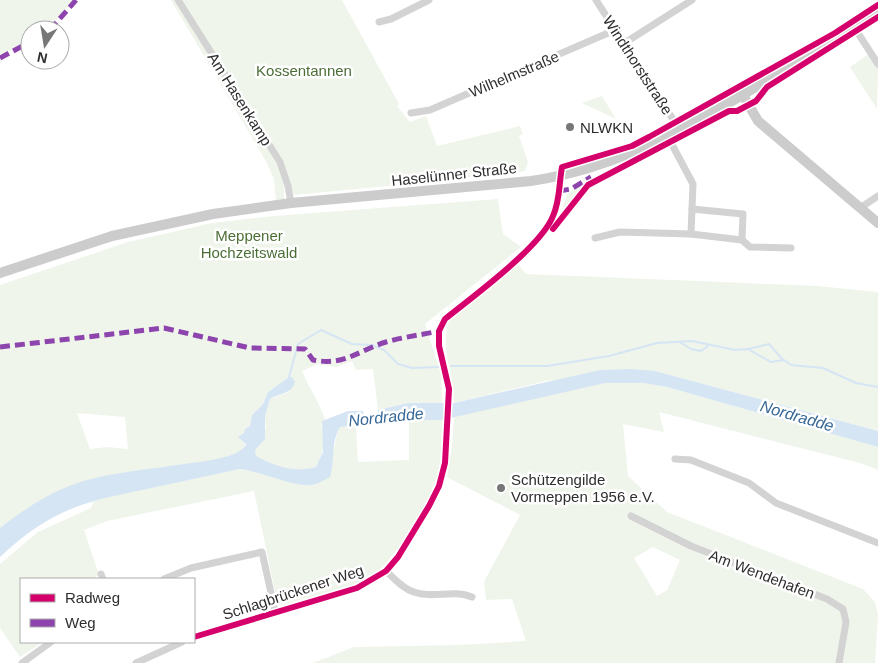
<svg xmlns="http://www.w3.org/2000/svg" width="878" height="663" font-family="Arial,sans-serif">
<rect width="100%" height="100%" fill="#fff"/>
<g fill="#eff5eb" fill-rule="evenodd">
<path d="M0 0H74L49 28 30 30V40L0 55Z"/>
<path d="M171 0H174L278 163 284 187V199L276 200 274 180 267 163Z"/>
<path d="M181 0H342L399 104 397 106 410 122 426 116 437 146 520 126 523 134 519 136 528 162 525 171 429 182 294 195 282 162Z"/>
<path d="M869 54 878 68 877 109 850 67Z"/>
<path d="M602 96 616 119 582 103Z"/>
<path d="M589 179 590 182 560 218 567 194Z"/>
<path d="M498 199 503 234 521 247 425 324 441 374 442 403H408L378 410 373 369 356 370 352 361 336 367 318 364 302 371C309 388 319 402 325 419L321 424C326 439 324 453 316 467 294 473 275 466 255 456V450L266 428 265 417 270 399 289 392V377L268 392 263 404 252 415 250 426 245 429V448C224 466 131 470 99 478 61 487 30 505 0 528V285L128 242 212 223 274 216ZM77 413 125 417 128 449 107 447 90 449Z"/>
<path d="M518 264 526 274 818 286 878 292V431L655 371 546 381 454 403C455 375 439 349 449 322Z"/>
<path d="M605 383H643L667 387 878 447V470L860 463 659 412 664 432 623 424 628 476 667 512 863 589 875 602 878 615 875 663H313L354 647 459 645 526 641 512 599 486 600 484 582 520 515 447 477 452 447 454 417 559 391ZM653 547 680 560 667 590 657 596 634 558Z"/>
<path d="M409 420H442C441 437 442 455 438 473 431 500 394 563 370 577 344 591 311 596 282 605L277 601 254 491 107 521 84 530 99 575 92 579H21V642H43L20 657 0 628V564L38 532 91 508 94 500 240 469 254 471 311 485 335 446 337 431 340 427 356 426 358 462 409 460Z"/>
</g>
<path fill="#d6e5f4" d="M631 369 655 371 878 431V447L667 387 643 383H605L442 420H409L340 427C331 440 335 462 330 477 324 480 318 484 312 485 295 488 260 471 240 469L105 498C61 509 33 526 0 557V528C22 511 45 495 72 485 107 472 147 470 184 464 198 462 242 458 246 444L238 437 244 433 245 429 250 426 252 415 263 404 268 392 289 377H292L295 382C292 394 280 393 270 399L265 417V439L255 450 256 456C275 466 294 473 316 467L323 452 322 421 348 411H363L364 415 378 413V410L408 403H454L600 370Z"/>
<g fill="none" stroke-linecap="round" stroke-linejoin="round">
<g stroke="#d6e5f4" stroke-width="2">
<path d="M680 342 691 349 701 351 708 346"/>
<path d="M748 349 769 344 783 360"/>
<path d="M451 366H547L609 356 657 343 692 341 735 350 748 349 771 362 784 360 791 365 823 368 856 383 878 387"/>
<path d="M289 377 298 344 321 330 352 344 372 345 384 350 398 364 412 368 439 367"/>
</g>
<g stroke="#d3d3d3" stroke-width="7">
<path d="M178 0 280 162 288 186 291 203"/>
<path d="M596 0 680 130"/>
<path d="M379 22 391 19 429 0"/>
<path d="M854 27 878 64"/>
<path d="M623 44 692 0"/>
<path d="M411 113 430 110 615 30"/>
<path d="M668 137 693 184 691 234"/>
<path d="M860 208 878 196"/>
<path d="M692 209 743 214 742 240"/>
<path d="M595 238 620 232 691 234 742 240 750 247 791 248"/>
<path d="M675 459 691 460 749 483 776 503 878 543"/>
<path d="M631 516 691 546 827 599 843 609 846 622 839 663"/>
<path d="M386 571C394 578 403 589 414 592 433 599 453 589 472 597"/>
<path d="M101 574 103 579"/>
<path d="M164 579 191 568 262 552 275 611"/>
<path d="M194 637 357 588 386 571 398 557 429 506 439 486 445 463 449 389 439 346V331L445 319C476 293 534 254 552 219 559 206 559 190 560 177"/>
<path d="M22 663 51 642"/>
<path d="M136 663 182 642"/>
</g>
<g stroke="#ccc" stroke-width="10">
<path d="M743 95 758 121 878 223"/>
<path d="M0 273 112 236 213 214 291 203 531 181C620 168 696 124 772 77 808 55 843 34 878 10"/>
</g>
<g stroke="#8e44ad" stroke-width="5" stroke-dasharray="10 5" stroke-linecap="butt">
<path d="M50 30 76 0"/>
<path d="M0 58 30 42"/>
<path d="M559 191 571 189 591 177"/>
<path d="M0 347 164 328 250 348 305 349 313 360C345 366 357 351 386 342 403 337 421 335 439 331"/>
</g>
<g stroke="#fff" stroke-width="9">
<g id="cycleway">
<path d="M553 229 588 185 729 111H737L756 101 767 87 878 17"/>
<path d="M194 637 357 588 386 571 398 557 429 506 439 486 445 463 449 389 439 346V331L445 319C472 297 541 247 553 216 560 201 559 183 562 167L632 146 649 137 835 33 878 5"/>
</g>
</g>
<use href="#cycleway" stroke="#d6006c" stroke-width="6"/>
</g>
<g fill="#777" stroke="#fff" stroke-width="2">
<circle cx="570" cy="127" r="5"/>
<circle cx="501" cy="488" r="5"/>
</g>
<g text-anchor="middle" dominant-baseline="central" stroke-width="5" stroke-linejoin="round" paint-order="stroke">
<g font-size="15" fill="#2e2e2e" stroke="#fff">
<text transform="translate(638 65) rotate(57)">Windthorststraße</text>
<text transform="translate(514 74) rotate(-23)">Wilhelmstraße</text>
<text transform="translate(240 99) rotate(58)">Am Hasenkamp</text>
<text transform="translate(454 174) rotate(-6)">Haselünner Straße</text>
<text transform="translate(762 574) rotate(21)">Am Wendehafen</text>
<text transform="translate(293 592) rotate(-18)">Schlagbrückener Weg</text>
</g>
<g font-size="15" fill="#4b6e37" stroke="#fff">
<text x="304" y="70">Kossentannen</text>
<text x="249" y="235">Meppener<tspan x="249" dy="17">Hochzeitswald</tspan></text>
</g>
<g font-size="15" fill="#2e2e2e" stroke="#fff" text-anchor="start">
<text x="580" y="127">NLWKN</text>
<text x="511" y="479">Schützengilde<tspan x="511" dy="17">Vormeppen 1956 e.V.</tspan></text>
</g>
<g font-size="16" font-style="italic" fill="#356797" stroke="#fff">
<text transform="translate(797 416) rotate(16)">Nordradde</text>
<text transform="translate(386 417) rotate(-6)">Nordradde</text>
</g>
</g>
<rect x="20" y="578" width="175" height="65" fill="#ffffff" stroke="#ababab"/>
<rect x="30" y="594" width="25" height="8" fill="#d6006c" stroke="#ababab"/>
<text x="65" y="603" font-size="15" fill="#2e2e2e">Radweg</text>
<rect x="30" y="619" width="25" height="8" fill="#8e44ad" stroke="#ababab"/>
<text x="65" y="628" font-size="15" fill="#2e2e2e">Weg</text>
<g transform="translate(45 45) rotate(192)"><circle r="24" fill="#ffffff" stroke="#ababab"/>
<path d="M0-4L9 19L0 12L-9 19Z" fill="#777777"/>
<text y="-8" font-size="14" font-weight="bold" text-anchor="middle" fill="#2e2e2e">N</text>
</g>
</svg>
